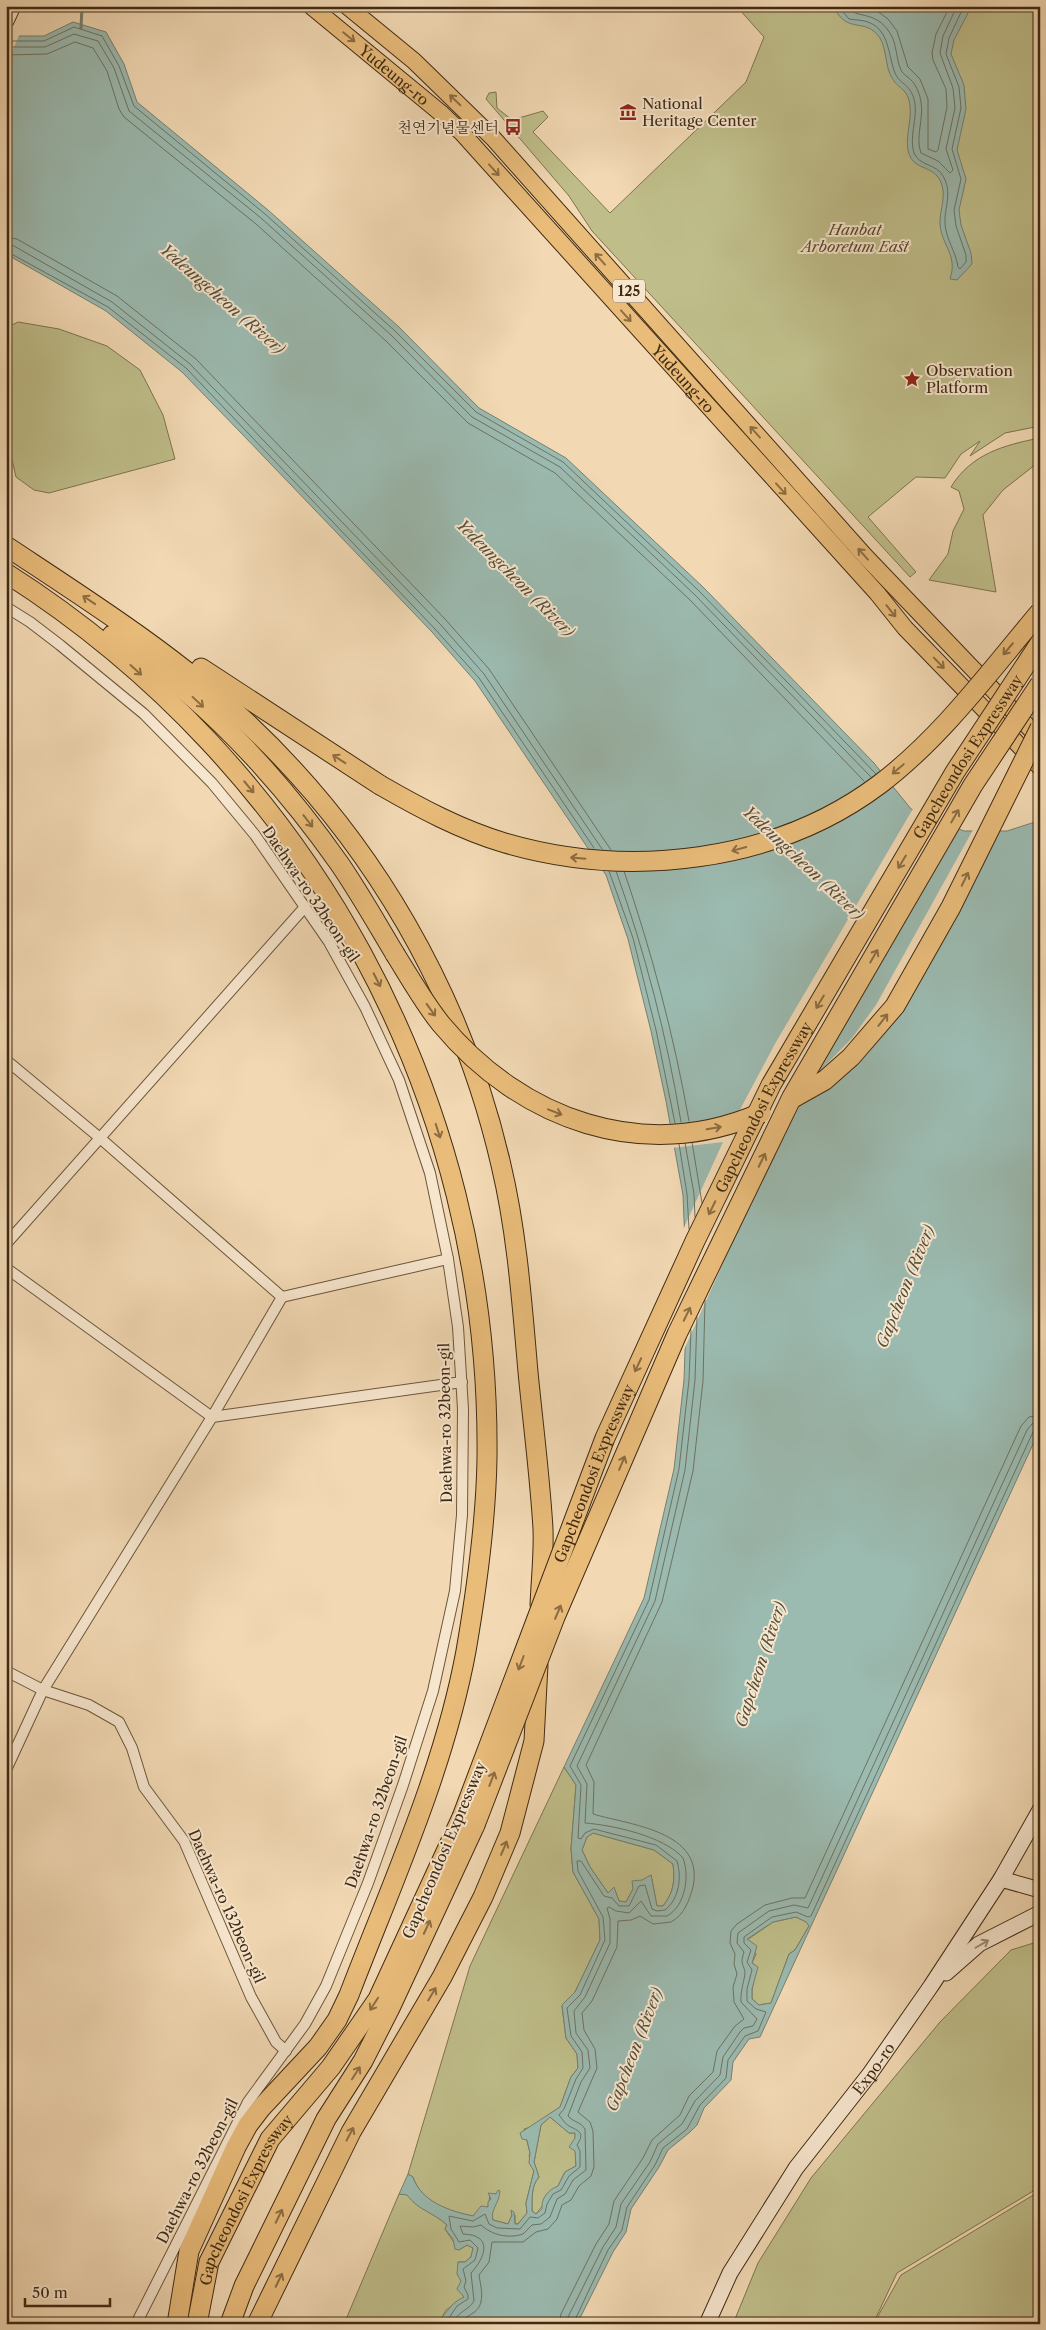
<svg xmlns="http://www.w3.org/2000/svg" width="1046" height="2330" font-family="'Libre Caslon Text','Noto Serif KR',serif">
<rect width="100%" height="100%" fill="#f2d9b4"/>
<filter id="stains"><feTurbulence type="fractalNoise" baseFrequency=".004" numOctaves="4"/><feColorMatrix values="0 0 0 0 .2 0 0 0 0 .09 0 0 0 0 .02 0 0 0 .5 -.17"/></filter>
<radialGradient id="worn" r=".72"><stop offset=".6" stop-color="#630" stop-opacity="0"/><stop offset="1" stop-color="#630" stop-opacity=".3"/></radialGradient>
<g fill="#bfbe8a" stroke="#7f744e">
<path d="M728 6H1040V426L1005 433 970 456 980 441 961 454 945 478 916 477 868 517 916 572 910 577 592 231 569 196 486 99 489 93 496 92 497 108 512 120 543 111 548 117 533 132 610 213 746 82 764 37 738 8Z"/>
<path d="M18 322 59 329 107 346 140 370 163 415 175 459 49 493 34 490 16 477 6 433V328Z"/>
<path d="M1040 438V461L1003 490 983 515 996 592 929 580 948 554 953 531 964 509 959 491 951 487C971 454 1004 445 1040 438Z"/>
<path d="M564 1767 576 1785 571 1849 573 1872 599 1919 600 1940 575 1992 562 2006 566 2038 577 2054 578 2068 571 2077 560 2107 531 2127 524 2129 530 2153 529 2156 534 2171 526 2203 527 2213 518 2224H515V2215L511 2211 512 2215 508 2224 493 2220 491 2213 496 2194 490 2195 488 2207 473 2216C450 2212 421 2202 413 2177L408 2174 470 1966Z"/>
<path d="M593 1833 654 1850 673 1864C675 1881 674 1892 663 1906H657L651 1875 633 1889 626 1902 619 1901 614 1888 608 1893 590 1867 582 1850 587 1837Z"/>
<path d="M796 1917 807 1922 809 1926 795 1950 789 1954 771 2003 759 2005 752 1999V1989L757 1967 752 1963 756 1954 747 1940 773 1922Z"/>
<path d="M1040 1941V2187L897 2273 873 2324H733L758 2263 811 2178 940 2022 1011 1950Z"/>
<path d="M550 2117 569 2133H575L576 2166 565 2172 558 2186 536 2214 532 2211C532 2200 531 2185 539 2177L534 2162 541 2125Z"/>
<path d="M1040 2191V2324H879L878 2316 901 2275Z"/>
<path d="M399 2194H407C420 2211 433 2212 447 2225L445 2229 459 2250 467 2245 473 2248 471 2257 465 2262H458L464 2297 446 2310 440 2321 432 2324H344Z"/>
</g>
<g fill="#9bbab0" stroke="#768071" fill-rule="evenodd">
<path d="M833 6H969L968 13 954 40 951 54 964 85 966 109 957 150 966 179 959 210 961 225 971 253 972 264 957 280 950 279C958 255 942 246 940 225 939 209 949 193 938 177 930 166 914 169 909 154 904 139 912 122 910 106 908 88 899 90 892 78 885 67 887 50 880 38 865 16 848 36 833 6Z"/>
<path d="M73 22 106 32 124 64 137 102 268 210 399 327 479 408 566 458 703 587 874 763 911 809 964 831H1007L1035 822 1040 818V1429L760 2037 749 2039 733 2062 731 2080 704 2108 697 2125 690 2132 668 2150 659 2167 631 2209 626 2232 613 2252 577 2324H432C446 2319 447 2304 464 2297L457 2289 461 2281 457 2274 458 2262H465L471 2257 473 2248 467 2245 459 2250 455 2249 453 2239 445 2229 447 2225C433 2212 419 2211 407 2195L399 2194 408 2174 413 2177C421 2202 450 2211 473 2216L481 2206 488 2207V2202L491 2199 488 2193 496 2194 498 2190 500 2191C499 2204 490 2210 493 2220L508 2224 512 2215 511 2210 514 2212 515 2224H518L527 2213 526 2203 534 2171 529 2163 530 2153 527 2140 522 2139 520 2133 560 2107 571 2077 578 2068 577 2054 566 2038 562 2005 575 1992 600 1940 599 1919 573 1872 571 1849 576 1785 564 1767 644 1598 674 1469 684 1380 687 1292 683 1195 666 1101 651 1031 628 939 606 875 475 681 432 632 244 436 182 372 106 311 6 254V36H44ZM593 1833 654 1850 673 1864C675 1881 674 1892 663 1906H657L651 1875 642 1880 632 1881 633 1889 626 1902 619 1901 614 1887 608 1893 590 1867 582 1850 587 1837ZM796 1917 806 1922 809 1926 795 1950 789 1954 771 2003 759 2005 752 1999V1989L758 1967 752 1963 757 1946 747 1939 773 1922ZM550 2117 569 2133H575V2138L569 2147 575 2151 576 2166 565 2172 558 2186C548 2190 541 2198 542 2209L536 2214 532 2211C532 2200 531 2185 539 2177L534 2162 541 2125Z"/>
</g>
<g fill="#f2d9b4">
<path d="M6 33H20L6 66Z"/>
<path d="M914 807 960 826 816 1075 852 1038 876 1005 974 828H993L893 1008 801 1102 754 1195 682 1354 684 1292 682 1232 723 1142 672 1148 669 1129 735 1119 776 1042Z"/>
</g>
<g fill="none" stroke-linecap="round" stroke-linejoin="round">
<g stroke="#6d7262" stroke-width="1">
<path d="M838 6 849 19C855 20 863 20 868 22 890 30 888 56 895 73 900 85 912 84 915 104 917 120 909 138 914 153 919 166 937 164 943 176 953 193 944 207 945 224 946 239 956 252 958 267L960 269 966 262V255L956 226 954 210 961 179 952 149 961 108 959 87 946 54 949 38 964 6"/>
<path d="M846 6C855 20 875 9 890 33 897 44 896 59 901 70 903 75 909 77 912 81 917 87 920 95 921 102 924 119 915 137 921 153L938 161 950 173 953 170 946 149 955 108 953 88 940 53 943 36 957 6"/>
<path d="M856 6 877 11 888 19 897 31 908 67 920 79 928 99V149L936 152 938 150 947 107 946 89 933 60 932 53 936 34 950 6"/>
<path d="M6 41H44L74 27 102 36 119 66 134 106 265 214 395 331 476 412 563 462 699 591 876 774"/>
<path d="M6 47H45L74 34 98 41 114 68 129 111 261 218 391 335 472 417 560 467 695 595 871 777"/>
<path d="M6 55 47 54 75 42 93 48 107 71 119 109 124 117 256 224 386 341 468 423 555 473 690 600 864 781"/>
<path d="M6 237 17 239 117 296 196 359 445 619 489 669 611 850"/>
<path d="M6 244 14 246 112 302 190 364 440 624 484 674 602 849"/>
<path d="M6 251 108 307 186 368 435 629 479 678 594 848"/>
<path d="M609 871 633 938 656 1030 675 1123"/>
<path d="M616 871C645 952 667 1037 681 1122"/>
<path d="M624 871C652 953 674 1036 689 1121"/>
<path d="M692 1142 702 1203"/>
<path d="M685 1143 694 1194 695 1217"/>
<path d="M679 1144 687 1194 689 1229"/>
<path d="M445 2324 457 2306 468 2299V2295L464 2287 466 2281 463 2269 475 2260 478 2248 470 2240 459 2242 451 2229 449 2216 473 2221 485 2214 489 2224 497 2228 520 2229 530 2217 538 2218 545 2213 547 2204 553 2194 561 2190 569 2176 580 2167V2151L577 2145C584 2134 581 2132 571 2127 567 2126 562 2119 559 2115L564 2109 576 2079 583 2068 582 2052 571 2036 567 2008 580 1995 605 1940 603 1917 578 1871 577 1861H581L604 1896 612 1898 619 1906H629L639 1886 645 1885 652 1909 657 1911 665 1910C679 1899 682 1878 677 1861L656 1845 594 1829 585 1833 581 1839 578 1838 581 1785 570 1766 649 1600 679 1469 689 1380 691 1330"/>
<path d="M452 2324C459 2310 468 2311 474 2301L471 2273C485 2258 494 2235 463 2234L460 2226 473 2227 481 2225C492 2235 508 2239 523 2234L532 2225 541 2224 550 2217 557 2199 565 2194 573 2180 586 2170 585 2129C581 2122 573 2122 568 2116L581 2082 590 2068 588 2050 576 2033 574 2011 585 1997 610 1943V1919L607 1908 609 1907 616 1911 629 1913 641 1901 651 1916H667C685 1906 690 1877 683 1858 664 1836 612 1825 585 1823L587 1784 577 1766 655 1601 685 1470 695 1380 697 1317"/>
<path d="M460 2324C464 2318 467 2317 473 2313 486 2305 481 2288 479 2275L489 2262 492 2242H523L536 2232 548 2229 557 2219 562 2205 571 2200 579 2186 591 2176 594 2167 593 2131 590 2122 578 2112 597 2068 595 2049 584 2030 582 2013 592 2001 617 1947 618 1921 631 1920 640 1916 653 1924 671 1922C684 1915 689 1901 693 1887 705 1831 630 1825 593 1814L594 1782 586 1765 662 1602 693 1471 703 1381 705 1300"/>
<path d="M559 2324 561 2314 596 2244 609 2224 614 2201 643 2158 652 2140 680 2115 689 2096 713 2072 717 2051 735 2026 744 2019 734 2002 733 1987 737 1974 734 1964 735 1954 730 1943 731 1931 737 1924 765 1905 792 1898H805L1021 1426 1029 1417 1040 1415"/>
<path d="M567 2324 568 2317 603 2247 616 2227 621 2204 650 2162 658 2144 682 2124 695 2101 720 2075 723 2057 740 2032 744 2028 753 2026 757 2019 741 2002C740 1991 745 1979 745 1972 743 1963 740 1964 744 1952L737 1943 738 1933 769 1911 794 1905 808 1908 1027 1430 1032 1424 1040 1422"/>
<path d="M573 2324 608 2250 622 2230 627 2207 655 2165 663 2148 687 2129 700 2105 726 2078 728 2060 745 2036 758 2031 766 2012 756 2009 747 2001V1989L752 1970 747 1962 751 1950 744 1943V1937L772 1917 796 1912 808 1917 811 1916 1033 1432 1040 1429"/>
</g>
<path stroke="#768071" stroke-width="3" d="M81 28 82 6"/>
<g stroke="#6c563b" stroke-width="12">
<g id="street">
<path d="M6 607 30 622 60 645 144 714 212 783 255 835 329 942 365 1007 399 1080 430 1173 448 1259 458 1327 463 1409 462 1515 455 1591 433 1691 403 1785 368 1883 326 1986 305 2024 248 2102 136 2324"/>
<path d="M6 1060 100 1138 282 1297 212 1417 43 1690 6 1770"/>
<path d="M6 1244 304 908"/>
<path d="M6 1268 212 1417 462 1382"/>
<path d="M282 1297 448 1259"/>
<path d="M6 1671 43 1690 89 1705 119 1722 132 1748 144 1787 184 1841 251 1997 276 2042 286 2051"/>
</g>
</g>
<g stroke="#3f2a13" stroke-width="17">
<g id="secondary">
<path d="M6 21 13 6"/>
<path d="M1001 1879 1040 1890"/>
<path d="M946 1973 979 1944 1040 1913"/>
<path id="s1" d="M707 2324 730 2273 796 2168 869 2075 931 1986 1001 1879 1040 1810"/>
</g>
</g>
<g stroke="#3f2a13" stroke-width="18">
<g id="primary">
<path id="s2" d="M311 6 442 114 462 133 877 593 905 628 1040 767"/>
<path d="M347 6 414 61 493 138 865 556 1040 739"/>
</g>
</g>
<g stroke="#3f2a13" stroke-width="21">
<g id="highway">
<path d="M6 546C89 601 173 654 246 722 373 841 462 995 501 1165 517 1232 522 1303 528 1372 533 1424 540 1477 543 1529 544 1554 541 1580 540 1605"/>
<path d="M6 573C309 766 491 1098 487 1458 486 1523 477 1587 466 1651 444 1770 392 1883 349 1995L337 2020 318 2047 261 2108 248 2125 236 2147 189 2251 177 2324"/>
<path d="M112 635C202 695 277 775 339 863 359 892 377 924 395 954"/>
<path d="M201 668 380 785"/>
<path id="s3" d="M197 2324 209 2262 270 2139 331 2067 378 1999 462 1817"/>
<path d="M230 2324 244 2286 326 2119 363 2061 390 2008 475 1825"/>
<path d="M257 2324 351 2132 442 1977 483 1897 510 1833 534 1741 538 1665"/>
</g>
</g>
<use href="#street" stroke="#f7e6ce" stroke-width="10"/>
<use href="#secondary" stroke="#f7e6ce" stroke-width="15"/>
<use href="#primary" stroke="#e9bc7a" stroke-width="16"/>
<use href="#highway" stroke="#e9bc7a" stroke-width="19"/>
<g stroke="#3f2a13" stroke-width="21" stroke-linecap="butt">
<g id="highway-bridge">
<path d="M380 785C420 808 461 830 505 843 629 879 775 863 880 784 942 737 990 671 1040 612"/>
<path d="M395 954C410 978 424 1003 441 1024 521 1120 643 1164 761 1113"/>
<path d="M793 1098 825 1080 851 1057 895 1006 951 907 1040 728"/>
<path id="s4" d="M462 1817 605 1438 695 1241 771 1085 955 772 1040 643"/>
<path d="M475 1825 555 1617 677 1334 792 1097 973 785 1040 684"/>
</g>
</g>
<use href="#highway-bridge" stroke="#e9bc7a" stroke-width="19"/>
</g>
<defs><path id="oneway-shaft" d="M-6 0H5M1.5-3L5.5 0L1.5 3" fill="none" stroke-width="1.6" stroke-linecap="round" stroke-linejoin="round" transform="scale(1.25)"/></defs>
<g stroke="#8c6c41">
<use href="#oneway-shaft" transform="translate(349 37) rotate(39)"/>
<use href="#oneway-shaft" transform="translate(455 100) rotate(-136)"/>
<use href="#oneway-shaft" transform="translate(494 170) rotate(48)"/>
<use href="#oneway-shaft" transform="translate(600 259) rotate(-132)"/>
<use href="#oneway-shaft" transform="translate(626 316) rotate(48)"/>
<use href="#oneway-shaft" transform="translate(755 432) rotate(-132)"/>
<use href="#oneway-shaft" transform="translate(781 489) rotate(48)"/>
<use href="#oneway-shaft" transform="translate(863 554) rotate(-132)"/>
<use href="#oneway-shaft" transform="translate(89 600) rotate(-146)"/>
<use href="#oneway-shaft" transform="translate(891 611) rotate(51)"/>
<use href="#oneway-shaft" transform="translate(1008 649) rotate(130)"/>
<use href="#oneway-shaft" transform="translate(939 663) rotate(46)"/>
<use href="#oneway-shaft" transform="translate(136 670) rotate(42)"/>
<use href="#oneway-shaft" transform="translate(198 702) rotate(43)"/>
<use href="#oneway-shaft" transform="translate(339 759) rotate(-147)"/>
<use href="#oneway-shaft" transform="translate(898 769) rotate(140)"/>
<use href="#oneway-shaft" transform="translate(249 787) rotate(50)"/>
<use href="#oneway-shaft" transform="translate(955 816) rotate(-60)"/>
<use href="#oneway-shaft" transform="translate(308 821) rotate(52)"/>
<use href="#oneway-shaft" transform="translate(739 849) rotate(165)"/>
<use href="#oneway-shaft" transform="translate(578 858) rotate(-175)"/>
<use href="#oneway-shaft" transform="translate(902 862) rotate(121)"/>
<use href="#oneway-shaft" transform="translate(965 879) rotate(-64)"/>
<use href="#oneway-shaft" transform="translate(874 956) rotate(-60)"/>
<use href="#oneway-shaft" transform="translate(377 980) rotate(63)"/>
<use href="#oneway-shaft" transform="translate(820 1002) rotate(121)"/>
<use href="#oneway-shaft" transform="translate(431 1010) rotate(54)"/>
<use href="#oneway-shaft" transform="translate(883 1020) rotate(-52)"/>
<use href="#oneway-shaft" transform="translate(555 1112) rotate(21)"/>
<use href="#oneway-shaft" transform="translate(714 1128) rotate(-10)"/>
<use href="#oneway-shaft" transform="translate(438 1131) rotate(72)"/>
<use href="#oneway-shaft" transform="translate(762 1160) rotate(-64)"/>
<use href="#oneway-shaft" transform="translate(712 1208) rotate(116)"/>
<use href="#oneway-shaft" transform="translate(687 1314) rotate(-64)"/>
<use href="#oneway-shaft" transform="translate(638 1365) rotate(115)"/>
<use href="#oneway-shaft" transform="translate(622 1463) rotate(-67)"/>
<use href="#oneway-shaft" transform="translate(558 1612) rotate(-67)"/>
<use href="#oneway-shaft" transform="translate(521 1663) rotate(111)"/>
<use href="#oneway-shaft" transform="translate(492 1779) rotate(-69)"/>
<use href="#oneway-shaft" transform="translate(504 1848) rotate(-67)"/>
<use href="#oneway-shaft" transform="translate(427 1927) rotate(-65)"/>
<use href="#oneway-shaft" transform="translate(432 1994) rotate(-59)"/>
<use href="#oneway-shaft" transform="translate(374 2004) rotate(123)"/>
<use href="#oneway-shaft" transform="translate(356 2073) rotate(-57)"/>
<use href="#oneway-shaft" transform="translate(350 2134) rotate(-62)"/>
<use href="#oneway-shaft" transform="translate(279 2216) rotate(-64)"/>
<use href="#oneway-shaft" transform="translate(279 2280) rotate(-64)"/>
</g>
<use stroke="#9b8870" href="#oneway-shaft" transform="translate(982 1944) rotate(-30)"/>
<defs>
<g id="museum-bare" transform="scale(1.35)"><path d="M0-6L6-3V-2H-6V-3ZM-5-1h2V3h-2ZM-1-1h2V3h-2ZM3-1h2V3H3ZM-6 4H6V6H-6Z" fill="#8f2418" stroke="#f7e6ce" stroke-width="2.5" paint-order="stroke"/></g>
<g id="bus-bare" transform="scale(1.35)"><path d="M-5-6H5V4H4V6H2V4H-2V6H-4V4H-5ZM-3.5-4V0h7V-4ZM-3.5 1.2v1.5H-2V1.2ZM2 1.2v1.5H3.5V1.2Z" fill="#8f2418" stroke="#f7e6ce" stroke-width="2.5" paint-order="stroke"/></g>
<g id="sight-bare" transform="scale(1.35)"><path d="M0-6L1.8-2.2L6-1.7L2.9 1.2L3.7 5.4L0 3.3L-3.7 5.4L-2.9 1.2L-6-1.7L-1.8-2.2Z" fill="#8f2418" stroke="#f7e6ce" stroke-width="2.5" paint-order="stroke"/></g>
</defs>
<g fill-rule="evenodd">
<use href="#museum-bare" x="628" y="112"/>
<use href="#bus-bare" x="513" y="127"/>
<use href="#sight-bare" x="912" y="379"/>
</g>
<g text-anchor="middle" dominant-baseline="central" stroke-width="4" stroke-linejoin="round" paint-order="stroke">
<rect fill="#f7e6ce" stroke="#76624b" stroke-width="1" x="613" y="279.5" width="32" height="23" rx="4"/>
<g font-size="14" font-weight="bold" fill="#3f2a13">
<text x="629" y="291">125</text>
</g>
<g font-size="15" fill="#3f2a13" stroke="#f7e6ce">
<text stroke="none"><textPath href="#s2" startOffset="108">Yudeung-ro</textPath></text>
<text stroke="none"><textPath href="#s2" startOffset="528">Yudeung-ro</textPath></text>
<text stroke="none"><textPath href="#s4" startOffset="1178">Gapcheondosi Expressway</textPath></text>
<text transform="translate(311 894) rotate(56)">Daehwa-ro 32beon-gil</text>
<text stroke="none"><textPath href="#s4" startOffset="772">Gapcheondosi Expressway</textPath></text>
<text transform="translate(445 1423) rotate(-91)">Daehwa-ro 32beon-gil</text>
<text stroke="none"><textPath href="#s4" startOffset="368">Gapcheondosi Expressway</textPath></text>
<text transform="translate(376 1812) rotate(-71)">Daehwa-ro 32beon-gil</text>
<text transform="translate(444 1850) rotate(-67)">Gapcheondosi Expressway</text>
<text transform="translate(227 1906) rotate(66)">Daehwa-ro 132beon-gil</text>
<text stroke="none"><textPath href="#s1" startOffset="306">Expo-ro</textPath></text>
<text transform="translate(197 2171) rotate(-63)">Daehwa-ro 32beon-gil</text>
<text stroke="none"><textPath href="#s3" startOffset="135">Gapcheondosi Expressway</textPath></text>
</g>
<g font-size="15" fill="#3f2a13" stroke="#f7e6ce" text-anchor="start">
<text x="642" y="103">National<tspan x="642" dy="17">Heritage Center</tspan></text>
<text x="499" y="127" text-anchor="end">천연기념물센터</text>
<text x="926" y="370">Observation<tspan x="926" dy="17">Platform</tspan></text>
</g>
<g font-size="15" font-style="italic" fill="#59482b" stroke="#f7e6ce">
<text x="855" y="229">Hanbat<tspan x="855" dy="17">Arboretum East</tspan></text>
</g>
<g font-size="16" font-style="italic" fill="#564e3a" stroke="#f7e6ce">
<text transform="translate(223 299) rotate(41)">Yedeungcheon (River)</text>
<text transform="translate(516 578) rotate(45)">Yedeungcheon (River)</text>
<text transform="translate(804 863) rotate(43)">Yedeungcheon (River)</text>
<text transform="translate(905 1286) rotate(-68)">Gapcheon (River)</text>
<text transform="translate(760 1664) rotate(-72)">Gapcheon (River)</text>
<text transform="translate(634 2049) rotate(-69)">Gapcheon (River)</text>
</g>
</g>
<rect width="1046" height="2330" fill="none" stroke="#f2d9b4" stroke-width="25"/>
<rect x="8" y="8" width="1031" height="2315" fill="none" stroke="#3f2a13" stroke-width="2.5"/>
<rect x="12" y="12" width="1021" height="2305" fill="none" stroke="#3f2a13"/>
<path d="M25 2298v8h85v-8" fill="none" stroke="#3f2a13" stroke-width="2.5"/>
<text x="32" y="2298" font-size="15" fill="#3f2a13" stroke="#f7e6ce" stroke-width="4" paint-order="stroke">50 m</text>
<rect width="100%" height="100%" filter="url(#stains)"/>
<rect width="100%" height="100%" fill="url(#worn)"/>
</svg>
